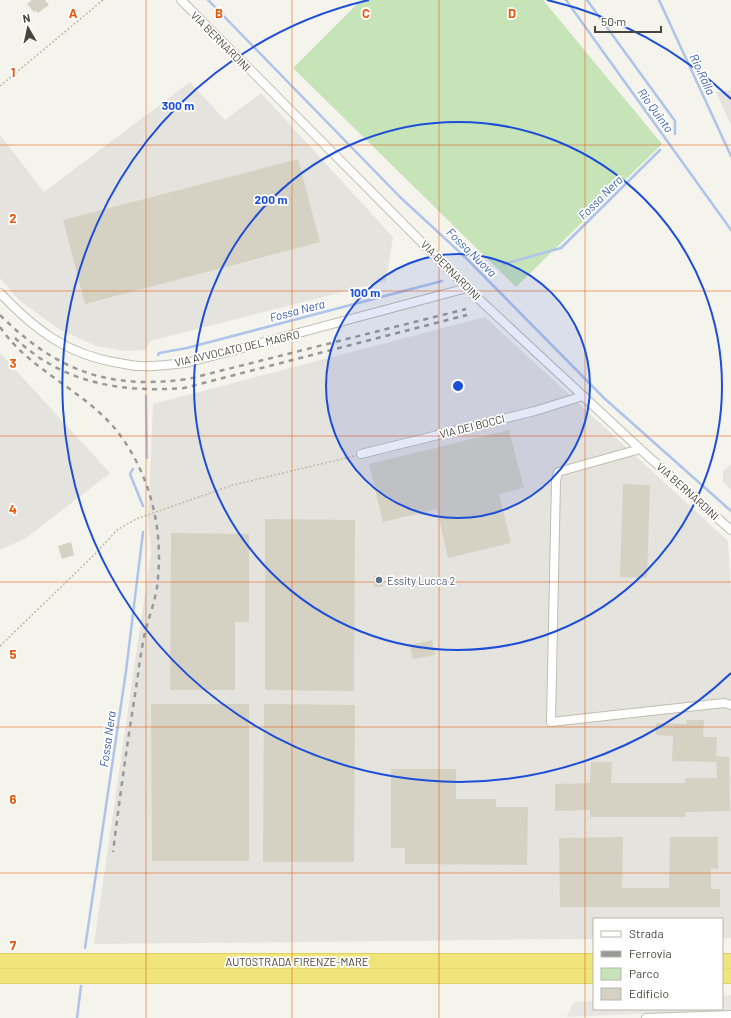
<svg xmlns="http://www.w3.org/2000/svg" width="731" height="1018" font-family="Barlow,sans-serif">
<rect width="100%" height="100%" fill="#f5f4ec"/>
<g fill="#e5e3dd">
<path d="M190 82 225 120 261 93 393 237 386 281 150 341 146 350 125 351 96 346 61 330 43 318 19 300 0 278V135L44 192Z"/>
<path d="M731 90V125L716 92Z"/>
<path d="M485 317 728 541 731 593V938H722V919H594V939L94 944 151 552 148 519 153 404Z"/>
<path d="M0 353 110 473 26 538 0 550Z"/>
<path d="M731 464V490L723 482V471Z"/>
</g>
<path fill="#c7e4b9" d="M361 0H543L662 144 516 287 293 68Z"/>
<path fill="#e7e6e3" d="M731 995V1010L566 1017 574 1002 594 1001V1009H722V996Z"/>
<g fill="none" stroke-linecap="round" stroke-linejoin="round">
<g stroke="#afc4ea" stroke-width="2.5">
<path d="M208 0 400 197 466 258 604 398 731 511"/>
<path d="M566 0 731 230"/>
<path d="M587 0 675 121V134"/>
<path d="M659 0 731 156"/>
<path d="M504 264 561 248 660 150"/>
<path d="M158 355 159 353 187 348 442 281"/>
<path d="M146 396 147 458"/>
<path d="M133 469 130 474 143 506"/>
<path d="M85 948 126 671 143 532"/>
<path d="M77 1018 81 986"/>
</g>
</g>
<g fill="#d5d2c3">
<path d="M32 0H45L49 5 38 13 36 11 34 12 27 4Z"/>
<path d="M298 159 320 242 85 304 63 220Z"/>
<path d="M509 430 524 488 499 494 511 543 448 558 437 509 383 522 369 464Z"/>
<path d="M623 484 650 485 647 578 620 577Z"/>
<path d="M265 519 355 520 354 691 265 690Z"/>
<path d="M171 533 249 534V622H235V690H170Z"/>
<path d="M71 542 74 555 62 559 58 546Z"/>
<rect x="374" y="576" width="9" height="11"/>
<path d="M432 640 435 655 413 659 410 645Z"/>
<path d="M151 704H249V861H152Z"/>
<path d="M264 704 355 705 354 862H263Z"/>
<path d="M686 720H704L703 737H717L716 762 672 761 673 736 656 735V723L687 724Z"/>
<path d="M716 756 729 757 730 811 685 812 686 817H590V810L555 811V784L590 783 591 762H612L611 783H685V778H717Z"/>
<path d="M391 769H456V799H496V807H528L527 865 405 864V848H391Z"/>
<path d="M623 837 622 888H669L670 837H718V869L711 868V889H720V907H560L559 838Z"/>
</g>
<g fill="none" stroke-linecap="round" stroke-linejoin="round">
<g stroke="#bfbeaf" stroke-width="10">
<g id="street">
<path d="M181 0 467 288 640 449 731 530"/>
<path d="M0 293C35 330 68 355 119 363 126 364 133 366 140 366 155 367 171 364 186 363L467 288"/>
<path d="M640 449 558 472 556 481 551 722 724 703 731 705"/>
<path d="M361 454 535 411 583 396"/>
<path d="M646 1018 731 1015"/>
</g>
</g>
<g stroke="#cfbe4c" stroke-width="16">
<g id="highway">
<path d="M0 961H594"/>
<path d="M722 961H731"/>
<path d="M0 976H594"/>
<path d="M722 976H731"/>
</g>
</g>
<g stroke="#c0bca2" stroke-width="1.5" stroke-dasharray="2 2" stroke-linecap="butt">
<path d="M0 86 103 0"/>
<path d="M0 646 95 554 117 530 136 519 233 485 354 456"/>
</g>
<use href="#street" stroke="#fff" stroke-width="8"/>
<use href="#highway" stroke="#f0e57b" stroke-width="15"/>
<g stroke="#999" stroke-width="2.5" stroke-dasharray="5 5" stroke-linecap="butt">
<path d="M0 315C57 371 108 390 188 379L466 309"/>
<path d="M0 327C30 371 84 390 117 431 149 472 163 526 158 578 157 598 148 618 144 637 141 652 139 667 137 682 128 738 120 795 113 852"/>
<path d="M15 338C62 383 121 393 184 388L467 315"/>
</g>
</g>
<path fill="none" stroke="#e8590c" stroke-width="1" stroke-opacity="0.55" d="M146 0V1018M292 0V1018M439 0V1018M585 0V1018M0 145H731M0 291H731M0 436H731M0 582H731M0 727H731M0 873H731"/>
<circle cx="458" cy="386" r="132" fill="#1d4ed8" fill-opacity=".12"/>
<g fill="none" stroke="#1d4ed8" stroke-width="2">
<circle cx="458" cy="386" r="132"/>
<circle cx="458" cy="386" r="264"/>
<path d="M731 673A396 396 0 1 1 369 0M547 0A396 396 0 0 1 731 99"/>
</g>
<circle fill="#5c6f8a" stroke="#fff" stroke-width="1.5" cx="379" cy="580" r="4"/>
<g text-anchor="middle" dominant-baseline="central" stroke-width="3.5" stroke-linejoin="round" paint-order="stroke">
<g font-size="11" fill="#48463a" stroke="#fff">
<text transform="translate(221 41) rotate(45)">VIA BERNARDINI</text>
<text transform="translate(451 270) rotate(45)">VIA BERNARDINI</text>
<text transform="translate(237 348) rotate(-13)">VIA AVVOCATO DEL MAGRO</text>
<text transform="translate(472 426) rotate(-14)">VIA DEI BOCCI</text>
<text transform="translate(688 491) rotate(42)">VIA BERNARDINI</text>
<text x="297" y="961">AUTOSTRADA FIRENZE-MARE</text>
</g>
<g font-size="11" fill="#4e5e75" stroke="#fff" text-anchor="start">
<text x="387" y="580">Essity Lucca 2</text>
</g>
<g font-size="12" font-style="italic" fill="#3d62ab" stroke="#fff">
<text transform="translate(703 74) rotate(65)">Rio Ralla</text>
<text transform="translate(656 110) rotate(54)">Rio Quinto</text>
<text transform="translate(600 197) rotate(-45)">Fossa Nera</text>
<text transform="translate(472 252) rotate(44)">Fossa Nuova</text>
<text transform="translate(297 310) rotate(-15)">Fossa Nera</text>
<text transform="translate(107 739) rotate(-82)">Fossa Nera</text>
</g>
</g>
<g font-size="13" text-anchor="middle" font-weight="bold" fill="#e8590c" stroke="#fff" stroke-width="3.5" stroke-linejoin="round" paint-order="stroke">
<text x="73" y="18">A</text>
<text x="219" y="18">B</text>
<text x="366" y="18">C</text>
<text x="512" y="18">D</text>
<text x="13" y="77">1</text>
<text x="13" y="223">2</text>
<text x="13" y="368">3</text>
<text x="13" y="514">4</text>
<text x="13" y="659">5</text>
<text x="13" y="804">6</text>
<text x="13" y="950">7</text>
</g>
<circle cx="458" cy="386" r="6" fill="#1d4ed8" stroke="#fff" stroke-width="2"/>
<g font-size="12" text-anchor="middle" font-weight="bold" fill="#1d4ed8" stroke="#fff" stroke-width="3.5" stroke-linejoin="round" paint-order="stroke">
<text x="178" y="110">300 m</text>
<text x="271" y="204">200 m</text>
<text x="365" y="297">100 m</text>
</g>
<rect x="593" y="918" width="130" height="92" fill="#ffffff" stroke="#b6b5b0"/>
<rect x="601" y="931" width="20" height="6" fill="#ffffff" stroke="#b6b5b0"/>
<text x="629" y="938" font-size="12" fill="#48463a">Strada</text>
<rect x="601" y="951" width="20" height="6" fill="#999999" stroke="#b6b5b0"/>
<text x="629" y="958" font-size="12" fill="#48463a">Ferrovia</text>
<rect x="601" y="968" width="20" height="12" fill="#c7e4b9" stroke="#b6b5b0"/>
<text x="629" y="978" font-size="12" fill="#48463a">Parco</text>
<rect x="601" y="988" width="20" height="12" fill="#d5d2c3" stroke="#b6b5b0"/>
<text x="629" y="998" font-size="12" fill="#48463a">Edificio</text>
<g transform="translate(28 28) rotate(351)" stroke="#ffffff" stroke-width="3" paint-order="stroke">
<path d="M0-3L7 15L0 10L-7 15Z" fill="#48463a"/>
<text y="-6" font-size="11" font-weight="bold" text-anchor="middle" fill="#48463a">N</text>
</g>
<path d="M595 26v6h66v-6" fill="none" stroke="#48463a" stroke-width="2"/>
<text x="601" y="26" font-size="12" fill="#48463a" stroke="#ffffff" stroke-width="3" paint-order="stroke">50 m</text>
</svg>
